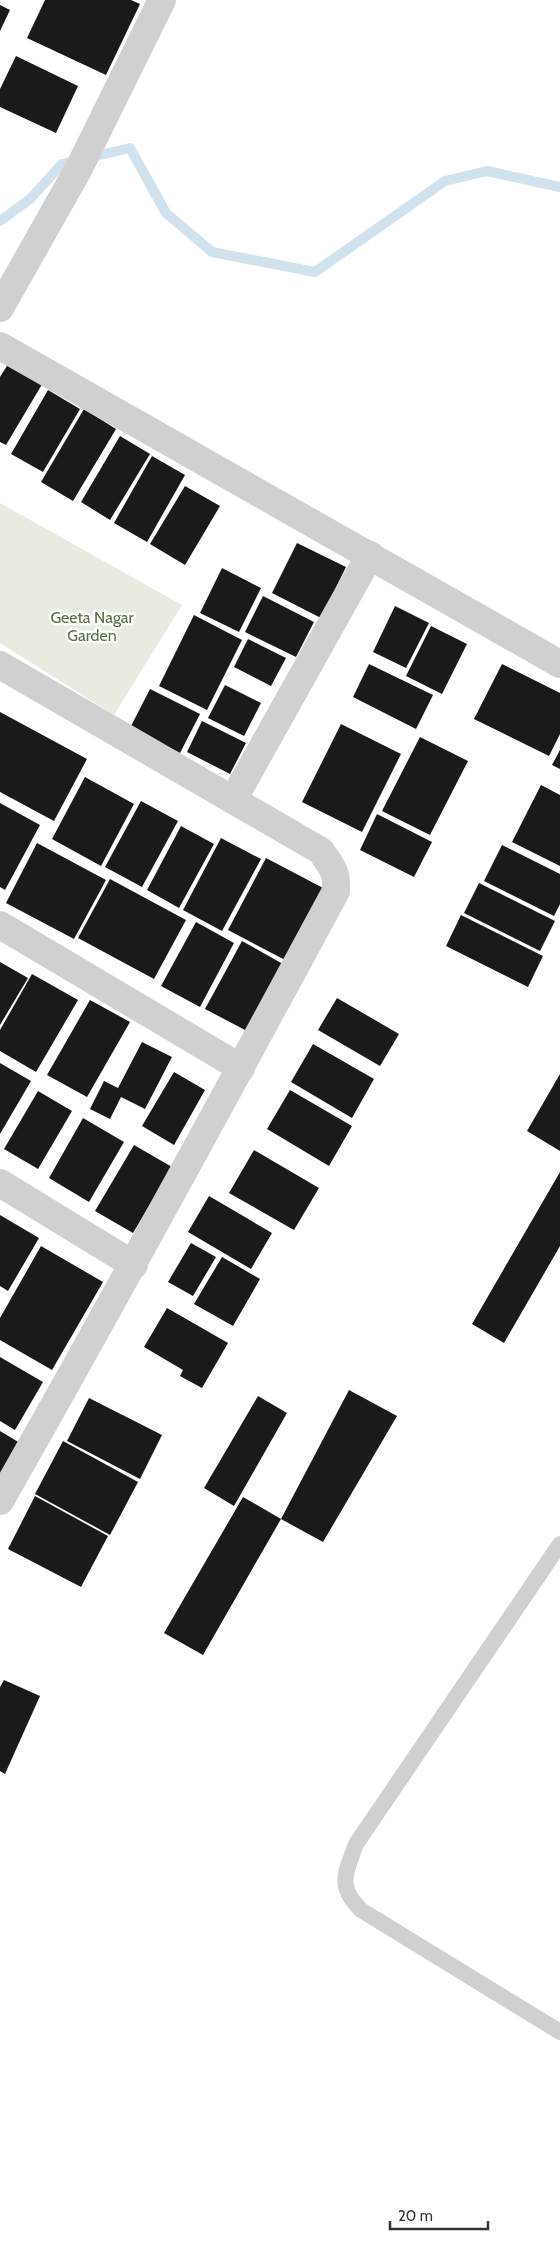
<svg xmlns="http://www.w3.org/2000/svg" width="560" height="2241" font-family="Cabin,sans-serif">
<rect width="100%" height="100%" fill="#fff"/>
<path fill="#e6ecdf" d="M0 503 182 605 114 715 0 643Z"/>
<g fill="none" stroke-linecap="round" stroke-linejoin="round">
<path stroke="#cfe2ee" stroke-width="10" d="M0 221 30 199 62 164 130 148 166 213 212 252 315 272 445 181 487 171 560 187"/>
</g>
<g fill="#1a1a1a">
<path d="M45 0H131L140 4 106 75 27 38Z"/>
<path d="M0 5 10 10 0 31Z"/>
<path d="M16 56 78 86 56 133 0 107V89Z"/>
<path d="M10 361 44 381 6 445 0 442V377Z"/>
<path d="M48 390 80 409 43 472 11 454Z"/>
<path d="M84 409 116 429 73 501 41 482Z"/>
<path d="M120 436 150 454 110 520 81 502Z"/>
<path d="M152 456 185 475 147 542 114 523Z"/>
<path d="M185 486 220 506 185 565 150 544Z"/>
<path d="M297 543 346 567 321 618 272 593Z"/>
<path d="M222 568 261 588 239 632 200 613Z"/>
<path d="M263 596 314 622 296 657 245 632Z"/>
<path d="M395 606 429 623 406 668 373 652Z"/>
<path d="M194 615 242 640 207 710 159 686Z"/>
<path d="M431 626 467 644 442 694 406 676Z"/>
<path d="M248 639 286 658 271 686 234 667Z"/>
<path d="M369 664 433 695 416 729 353 697Z"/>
<path d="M502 664 560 693V734L549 756 474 719Z"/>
<path d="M225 685 261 703 244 736 208 718Z"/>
<path d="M150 689 200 714 180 753 130 728Z"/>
<path d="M0 712 87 759 54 821 0 792Z"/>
<path d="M202 721 246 743 230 774 187 752Z"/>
<path d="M341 724 401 754 362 832 302 802Z"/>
<path d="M420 737 468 761 430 835 382 811Z"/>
<path d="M560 750V769L552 765Z"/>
<path d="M85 777 134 804 101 866 52 839Z"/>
<path d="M541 785 560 795V866L512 842Z"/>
<path d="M141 801 178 821 142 887 105 867Z"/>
<path d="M0 803 40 825 5 890 0 887Z"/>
<path d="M377 814 432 842 414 877 360 850Z"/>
<path d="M181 826 214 844 179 908 147 890Z"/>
<path d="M221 838 261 859 222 931 183 910Z"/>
<path d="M37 843 106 880 74 939 6 903Z"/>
<path d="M502 845 560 874V904L554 916 484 881Z"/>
<path d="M266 858 325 889 287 961 228 930Z"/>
<path d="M110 879 186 920 154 979 78 938Z"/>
<path d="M479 883 555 921 540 951 464 913Z"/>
<path d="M461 915 543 956 528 987 446 946Z"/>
<path d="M196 922 234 943 200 1007 161 986Z"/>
<path d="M242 941 283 964 247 1031 205 1009Z"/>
<path d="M0 962 28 978 0 1025Z"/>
<path d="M32 974 78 1000 36 1072 0 1051V1030Z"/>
<path d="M337 998 399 1034 380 1066 318 1030Z"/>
<path d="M90 1000 130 1022 87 1097 47 1075Z"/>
<path d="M142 1042 172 1057 145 1109 121 1097 110 1119 90 1109 104 1081 118 1088Z"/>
<path d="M313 1044 374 1079 352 1118 291 1082Z"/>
<path d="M0 1063 31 1081 0 1134Z"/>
<path d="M174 1072 205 1090 174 1145 142 1126Z"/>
<path d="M560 1074V1151L527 1131Z"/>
<path d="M290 1090 352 1126 329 1166 267 1129Z"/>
<path d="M38 1091 72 1111 38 1169 4 1149Z"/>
<path d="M83 1118 124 1142 89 1202 49 1178Z"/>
<path d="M134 1145 172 1167 133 1233 95 1211Z"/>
<path d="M254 1150 319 1188 294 1230 229 1193Z"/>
<path d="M560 1172V1246L504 1343 472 1324Z"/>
<path d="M209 1196 272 1233 251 1269 188 1232Z"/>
<path d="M0 1215 39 1238 8 1291 0 1286Z"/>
<path d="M191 1243 216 1257 193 1296 168 1282Z"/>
<path d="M41 1246 103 1282 52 1370 0 1340V1318Z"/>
<path d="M222 1257 260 1279 233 1326 194 1304Z"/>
<path d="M167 1308 228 1343 202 1388 180 1376 183 1370 144 1347Z"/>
<path d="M0 1357 43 1382 15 1430 0 1421Z"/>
<path d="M349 1390 397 1416 323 1542 281 1519Z"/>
<path d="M258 1396 287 1413 234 1506 204 1488Z"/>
<path d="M89 1398 162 1435 140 1479 67 1441Z"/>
<path d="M0 1431 20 1443 0 1478Z"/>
<path d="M63 1441 138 1482 110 1535 35 1494Z"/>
<path d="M35 1496 108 1536 81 1587 8 1549Z"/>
<path d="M243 1497 281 1519 203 1655 164 1633Z"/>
<path d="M4 1680 40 1696 5 1774 0 1771V1687Z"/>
</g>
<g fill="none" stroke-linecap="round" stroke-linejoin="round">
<path stroke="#d0d0d0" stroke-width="16" d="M560 1544 356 1844C346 1873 336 1885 361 1910L560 2032"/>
<g stroke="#d0d0d0" stroke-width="28">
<path d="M0 308 78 170 162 0"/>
<path d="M0 346 560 664"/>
<path d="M0 665 321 851C332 868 337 870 336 891 226 1095 115 1299 0 1501"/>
<path d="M233 800 370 555"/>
<path d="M0 925 241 1068"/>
<path d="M0 1183 134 1265"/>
</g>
</g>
<g text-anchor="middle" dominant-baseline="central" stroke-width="5" stroke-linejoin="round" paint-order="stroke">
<g font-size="16" fill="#56703f" stroke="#fff">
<text x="92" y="617">Geeta Nagar<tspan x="92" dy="18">Garden</tspan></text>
</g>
</g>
<path d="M390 2221v8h98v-8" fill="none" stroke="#333333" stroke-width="2.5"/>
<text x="398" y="2221" font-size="15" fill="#333333" stroke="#ffffff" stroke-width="4" paint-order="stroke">20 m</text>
</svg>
